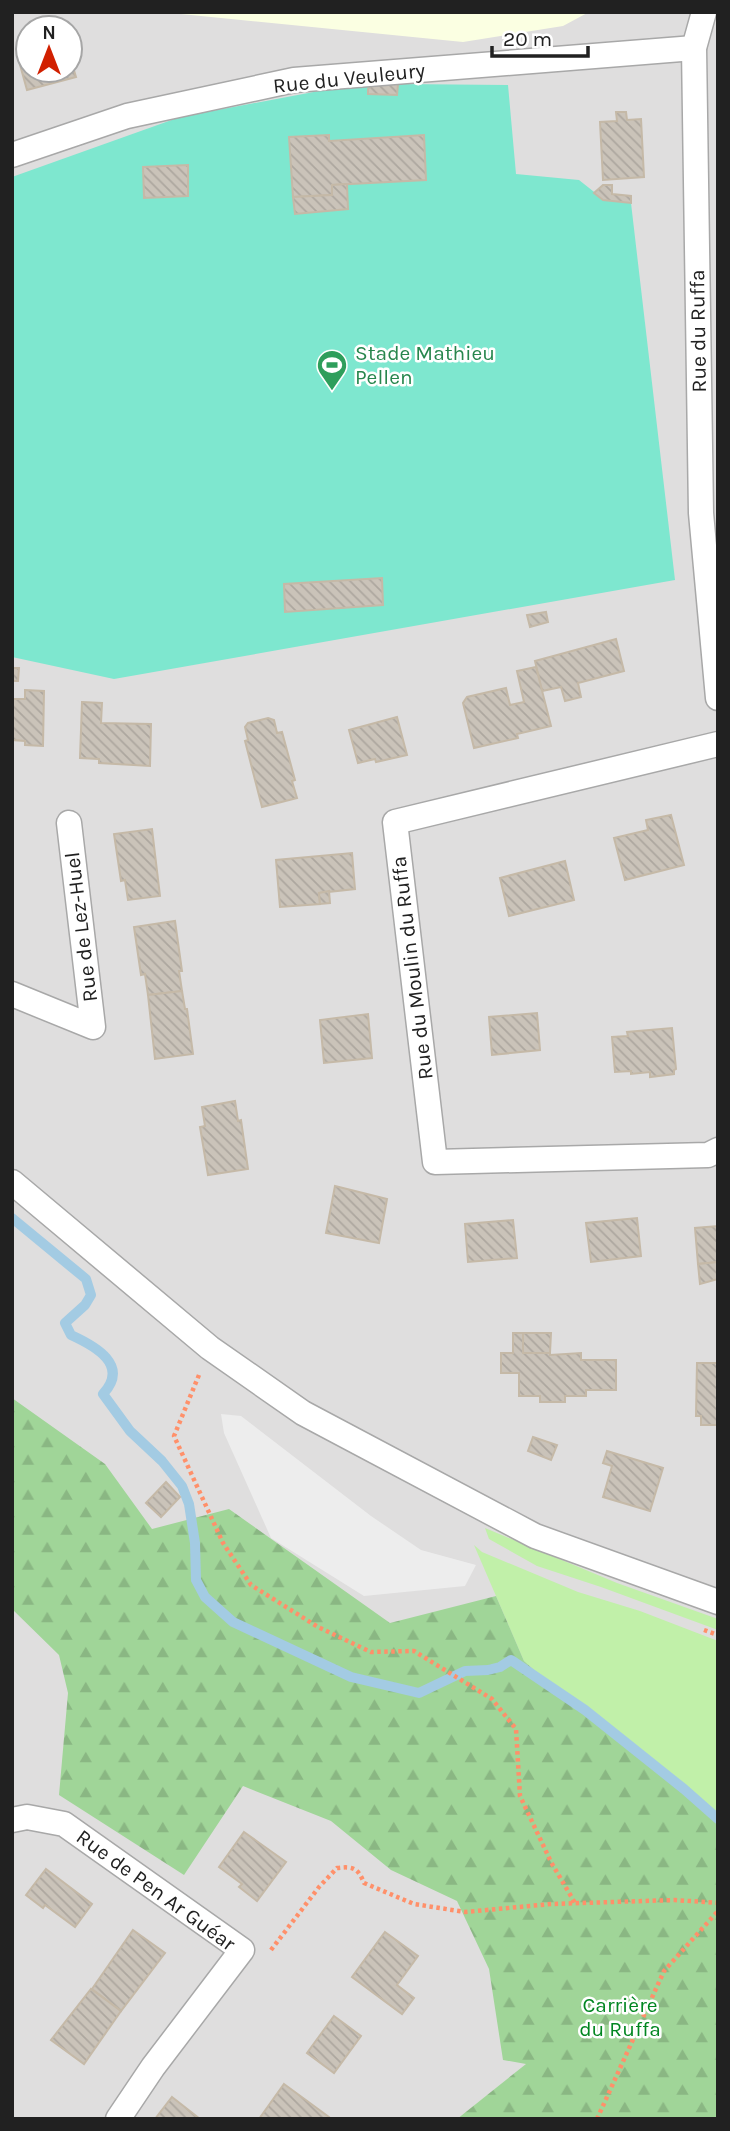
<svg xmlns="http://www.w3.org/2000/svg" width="730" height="2131" font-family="Karla,sans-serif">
<defs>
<pattern id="forest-firs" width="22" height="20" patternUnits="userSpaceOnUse" patternTransform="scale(1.75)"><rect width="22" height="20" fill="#a0d598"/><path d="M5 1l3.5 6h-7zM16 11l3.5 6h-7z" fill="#8ab783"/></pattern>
<pattern id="building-back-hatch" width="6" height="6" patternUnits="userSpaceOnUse" patternTransform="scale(1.75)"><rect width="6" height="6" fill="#cac3b9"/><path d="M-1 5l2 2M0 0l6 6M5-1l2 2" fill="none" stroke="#ada79f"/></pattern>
</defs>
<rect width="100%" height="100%" fill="#f2f0e6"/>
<path fill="#dfdede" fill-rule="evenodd" d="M12 12H718V1926L527 2064 457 2119H12ZM28 28H70V70H28Z"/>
<path fill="#fbffe2" d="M161 12H589L563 26 463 42Z"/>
<g fill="#c1f0a9">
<path d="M485 1528 617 1583 718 1619V1630L601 1587 537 1566 489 1539Z"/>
<path d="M474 1545 482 1552 578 1592 640 1611 718 1641V1815L595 1714 552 1686 524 1661Z"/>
</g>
<path fill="url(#forest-firs)" d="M12 1398 105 1464 152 1529 229 1509 390 1623 496 1596 524 1661 552 1686 595 1714 718 1815V2119H457L526 2064 503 2060 489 1969 457 1901 391 1870 331 1821 243 1786 184 1875 59 1795 68 1693 59 1655 12 1609Z"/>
<path fill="#7ee7cf" d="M398 84 508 85 516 174 579 180 603 199 631 203 675 580 114 679 12 657V177L180 117 340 87Z"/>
<path fill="#ededed" d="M221 1414 241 1416 371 1516 421 1550 476 1565 465 1586 364 1596 271 1538 224 1433Z"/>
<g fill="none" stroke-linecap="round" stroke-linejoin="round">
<path stroke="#a3cbe3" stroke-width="10" d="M12 1218 86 1279 91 1295 85 1305 65 1323 71 1335C95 1346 130 1365 103 1394L130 1431 162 1461 182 1486 189 1504 195 1543 196 1580 205 1597 233 1622 351 1677 419 1693 465 1671 488 1670 500 1667 511 1660 585 1710 684 1789 718 1819"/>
</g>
<g fill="url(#building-back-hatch)" stroke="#c5b9a7" stroke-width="2">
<path d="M28 51V70H70V57L76 77 27 90 17 54Z"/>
<path d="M374 84H398L397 95 368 94V89Z"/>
<path d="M616 112H626L627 120 641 119 644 177 603 180 600 122 617 121Z"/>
<path d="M329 135V141L424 135 426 180 332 185V195L293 197 289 137Z"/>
<path d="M188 165V196L144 198 143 167Z"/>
<path d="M347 184 348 209 295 214 293 197 332 195V185Z"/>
<path d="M603 185H612V194L631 196V203L603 200 594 193Z"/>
<path d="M382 578 383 605 285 612 284 584Z"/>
<path d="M546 612 548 622 530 627 527 615Z"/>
<path d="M616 639 624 671 578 683 581 697 565 701 561 687 542 691 535 661Z"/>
<path d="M536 667 551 726 517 734 518 738 474 748 463 703 467 697 506 688 510 705 524 702 517 671Z"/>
<path d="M12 668H19L18 681H12Z"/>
<path d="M25 690 44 691 43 746 25 745V741L12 740V699H25Z"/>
<path d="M82 702 102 703 101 723 151 724 150 766 99 763V759L80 758Z"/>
<path d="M397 717 407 755 376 762 375 759 358 763 349 730Z"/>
<path d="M268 718 274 720 277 733 282 732 295 780 292 781 297 798 262 807 245 741 248 740 245 727 248 723Z"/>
<path d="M671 815 684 865 625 880 614 838 648 830 646 820Z"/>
<path d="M152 829 160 896 128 900 125 880 121 881 114 834Z"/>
<path d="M352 853 355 889 319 893 320 904 280 907 276 860Z"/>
<path d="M565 861 574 900 509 916 500 878Z"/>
<path d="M329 891 330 903 320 904 319 893Z"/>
<path d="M175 921 182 971H179L182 991 148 995 145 974 141 975 134 927Z"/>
<path d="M182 991 185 1009H187L193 1054 155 1059 148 995Z"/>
<path d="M537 1013 540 1050 492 1055 489 1017Z"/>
<path d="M368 1014 372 1058 324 1063 320 1020Z"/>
<path d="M672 1028 676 1069 674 1070V1074L650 1077V1072L631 1074V1071L615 1072 612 1037 628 1036 627 1032Z"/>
<path d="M235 1101 238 1121 241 1120 248 1169 208 1175 200 1127 205 1126 202 1107Z"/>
<path d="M335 1186 387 1199 379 1243 326 1233Z"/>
<path d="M637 1218 641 1256 591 1262 586 1223Z"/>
<path d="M513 1220 517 1258 468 1262 465 1224Z"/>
<path d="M718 1226V1262L698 1264 695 1228Z"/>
<path d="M718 1262V1279L700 1284 698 1264Z"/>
<path d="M513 1333H523V1353H550V1355L581 1353V1360H616V1390H586V1396H565V1402H540V1396H519V1373H501V1353H513Z"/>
<path d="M523 1333H551L550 1353H523Z"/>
<path d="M697 1363H718V1425H701V1416H696Z"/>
<path d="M533 1437 557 1445 551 1460 528 1451Z"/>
<path d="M607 1451 663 1468 650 1511 603 1497 612 1466 603 1463Z"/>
<path d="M166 1482 180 1497 161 1517 146 1503Z"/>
<path d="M244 1832 286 1862 257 1901 239 1887 242 1884 219 1867Z"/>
<path d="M46 1869 92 1904 75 1927 45 1905 43 1908 26 1895Z"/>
<path d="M133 1930 165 1953 121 2011 92 1989Z"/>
<path d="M385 1932 418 1956 397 1985 414 1998 402 2014 352 1977Z"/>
<path d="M91 1989 121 2011 84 2064 51 2040Z"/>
<path d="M334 2016 361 2036 334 2073 307 2053Z"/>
<path d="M284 2084 329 2117 328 2119H259Z"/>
<path d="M172 2097 200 2119H155Z"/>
</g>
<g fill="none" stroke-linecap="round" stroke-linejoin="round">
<g stroke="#a8a8a8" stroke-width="27">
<g id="minor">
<path d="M704 12 694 48 701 513 718 698"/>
<path d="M12 155 127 116 294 80 694 48"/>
<path d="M718 744 395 822 435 1162 708 1155 718 1150"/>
<path d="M12 994 93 1027 69 823"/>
<path d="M12 1182 210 1348 303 1413 535 1536 718 1602"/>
<path d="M12 1820 27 1817 64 1824 242 1950 153 2067 118 2119"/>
</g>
</g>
<g stroke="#ff906a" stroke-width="4.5" stroke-dasharray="3.5 3.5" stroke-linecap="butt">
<path d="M199 1375 174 1436 223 1543 251 1585 318 1627 371 1652 414 1651 492 1699 516 1729 520 1796 551 1862 575 1903"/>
<path d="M704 1630 718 1635"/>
<path d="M271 1950 319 1887 337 1868C353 1866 358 1868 364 1883L414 1904 465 1912 551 1904 675 1900 718 1903"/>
<path d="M597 2119 664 1971 718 1911"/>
</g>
<use href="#minor" stroke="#fff" stroke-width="24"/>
</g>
<defs>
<g id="stadium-pin" transform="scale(1.575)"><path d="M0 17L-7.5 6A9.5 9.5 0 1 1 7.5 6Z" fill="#2e9e5b" stroke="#fff"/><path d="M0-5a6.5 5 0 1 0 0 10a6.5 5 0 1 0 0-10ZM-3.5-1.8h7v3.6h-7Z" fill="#fff"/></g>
</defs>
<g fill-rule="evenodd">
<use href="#stadium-pin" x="332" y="365"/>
</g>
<g text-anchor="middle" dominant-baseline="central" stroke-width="5" stroke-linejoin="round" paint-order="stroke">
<g font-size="21" fill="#212121" stroke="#fff">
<text transform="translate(349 78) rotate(-6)">Rue du Veuleury</text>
<text transform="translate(698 331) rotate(-91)">Rue du Ruffa</text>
<text transform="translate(81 927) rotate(-97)">Rue de Lez-Huel</text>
<text transform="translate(412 968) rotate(-97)">Rue du Moulin du Ruffa</text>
<text transform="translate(156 1890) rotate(36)">Rue de Pen Ar Guéar</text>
</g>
<g font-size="21" fill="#27864d" stroke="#fff" text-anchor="start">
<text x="355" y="353">Stade Mathieu<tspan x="355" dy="24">Pellen</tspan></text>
</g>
<g font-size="21" fill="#028621" stroke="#fff">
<text x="620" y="2005">Carrière<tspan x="620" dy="24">du Ruffa</tspan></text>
</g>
</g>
<rect width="730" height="2131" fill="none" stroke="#212121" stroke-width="28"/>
<g transform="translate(49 49)"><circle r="33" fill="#ffffff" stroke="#a6a6a6" stroke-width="2"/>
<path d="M0-5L12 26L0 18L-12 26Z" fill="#d12000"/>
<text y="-10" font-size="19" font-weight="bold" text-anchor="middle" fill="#212121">N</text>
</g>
<path d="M492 46v10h96v-10" fill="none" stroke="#212121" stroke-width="3.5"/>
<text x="503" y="46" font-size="21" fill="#212121" stroke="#ffffff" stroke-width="5" paint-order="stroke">20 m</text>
</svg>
